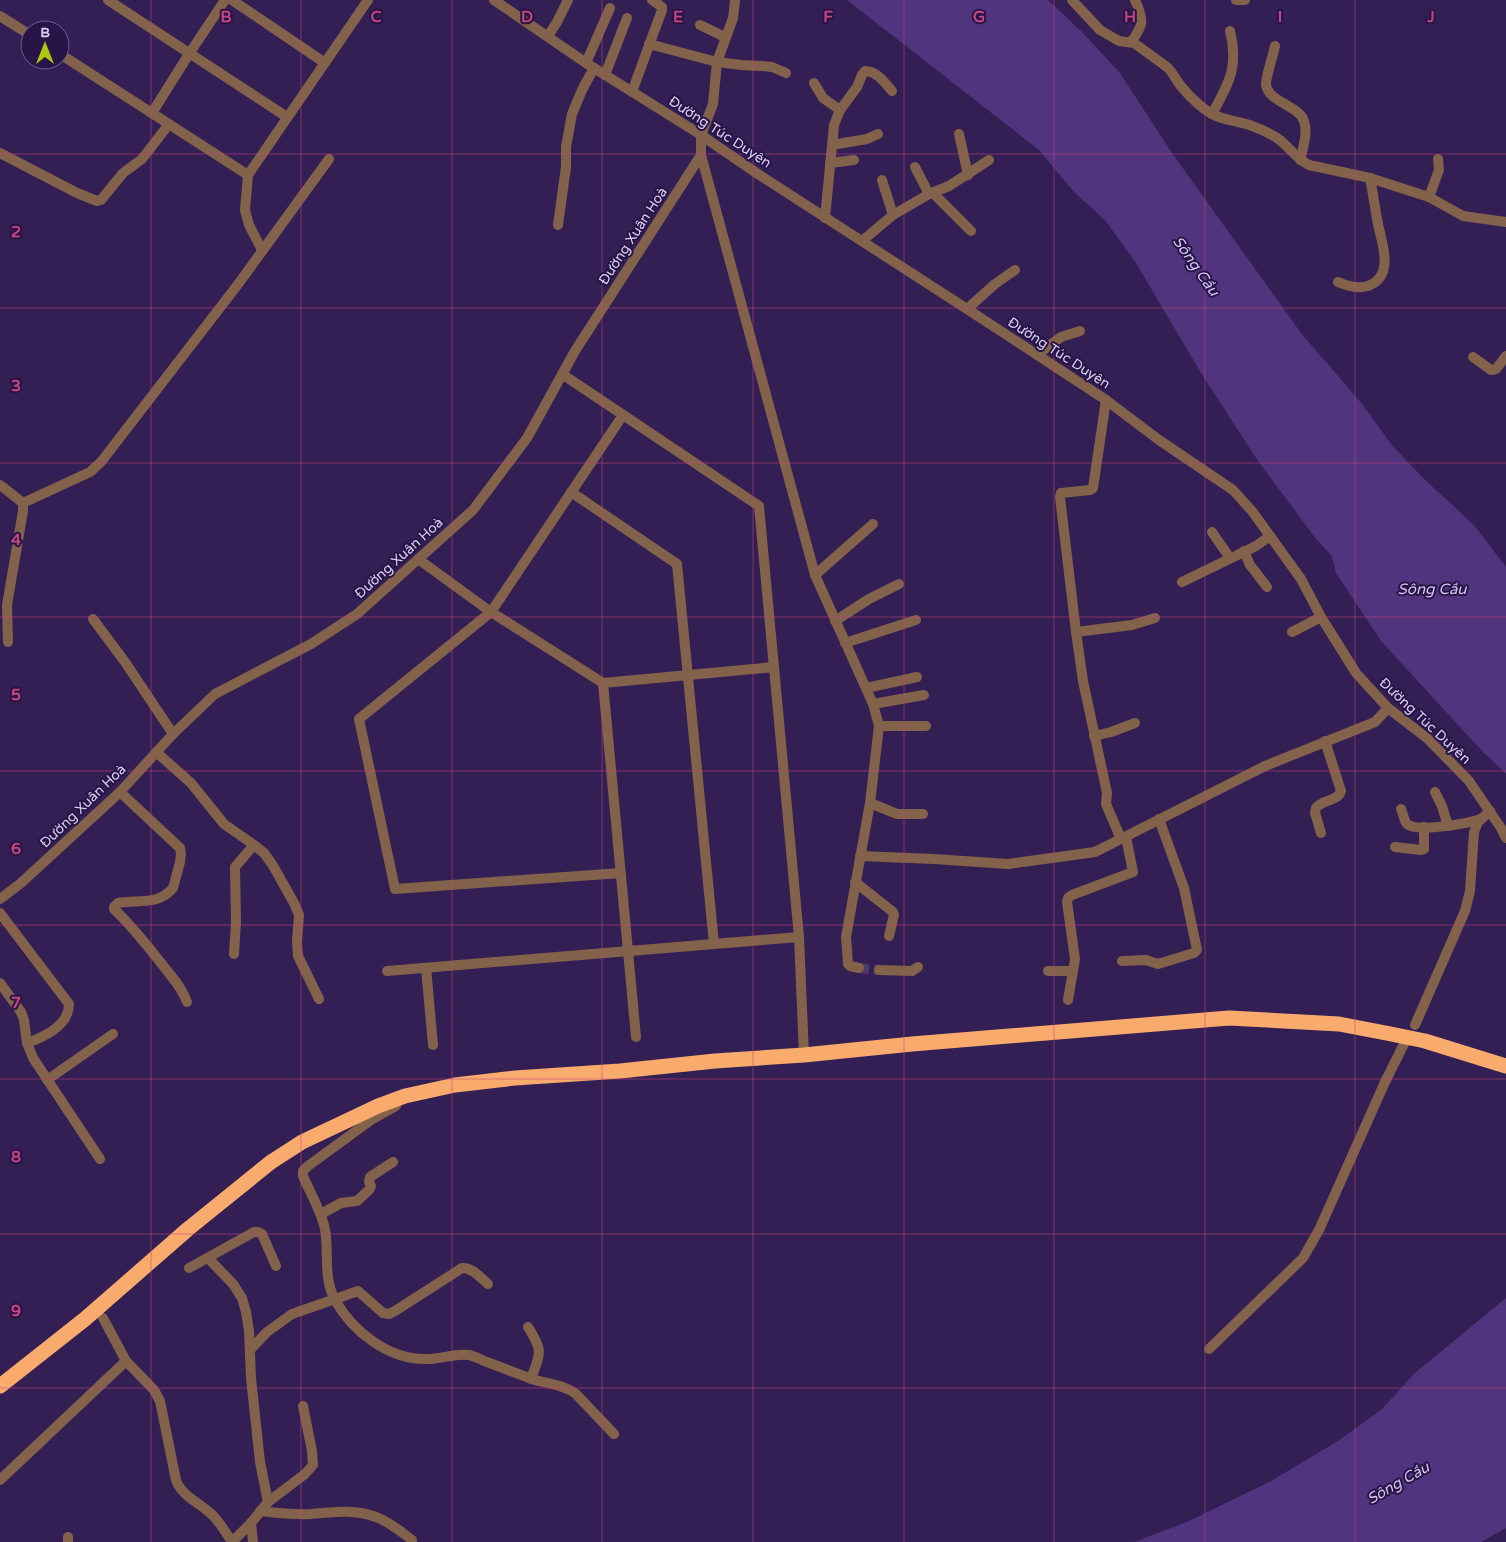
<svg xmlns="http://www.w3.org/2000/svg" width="1506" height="1542" font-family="'Varela Round',sans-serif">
<rect width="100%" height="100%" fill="#331f53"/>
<g fill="#51347e">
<path d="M847 0H1048L1081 31 1120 73 1172 153 1301 333 1363 405 1391 444 1423 478 1474 525 1506 567V774L1482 751 1381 641 1336 573 1332 556 1316 539 1256 458 1201 373 1136 263 1105 220 1075 193 1039 150Z"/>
<path d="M1506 1298V1528L1481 1542H1134L1187 1522 1271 1481 1338 1441 1381 1410 1416 1372Z"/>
</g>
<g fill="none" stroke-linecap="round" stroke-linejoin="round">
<path stroke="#4c3a6b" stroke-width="10" stroke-dasharray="10 5" stroke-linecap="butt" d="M859 968 879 970"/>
<g stroke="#82624a" stroke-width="10">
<path d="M108 0 287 117"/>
<path d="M232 0 325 63"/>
<path d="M494 0 586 63 698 133 758 174 967 309 1106 400 1159 440 1233 490 1252 511 1301 579 1321 617 1356 673 1388 708 1428 739 1469 781 1501 828 1506 838"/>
<path d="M1072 0 1100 30 1119 41 1134 43 1167 67C1173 72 1175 79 1180 85 1189 96 1200 107 1212 114 1225 121 1239 121 1252 126 1261 129 1269 133 1277 138 1289 146 1296 159 1309 165L1370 178 1429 197 1463 216 1506 222"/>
<path d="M1236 0H1245"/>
<path d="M0 16 30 35"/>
<path d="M700 25 725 37"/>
<path d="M548 36 557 22 568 0"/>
<path d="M1131 42C1144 25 1144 20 1135 0"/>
<path d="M649 44 717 62 741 65 762 66 772 67 786 73"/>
<path d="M1275 46C1273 56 1266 76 1266 84 1267 102 1299 105 1304 121 1308 133 1303 148 1300 160"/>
<path d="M60 54 248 175 368 0"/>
<path d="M586 63 610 8"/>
<path d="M605 75 627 18"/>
<path d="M814 83 823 98 840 110"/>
<path d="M632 92 662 10V7L652 0"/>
<path d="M152 113 189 54 225 0"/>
<path d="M1212 114C1229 83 1239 67 1230 31"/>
<path d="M959 134 968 175"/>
<path d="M832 145 867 139 878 134"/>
<path d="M0 153 77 193 97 201 101 200 123 173 142 159 169 124"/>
<path d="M701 155 815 575 873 704 879 726 870 803 846 937 848 964 850 966 859 968"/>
<path d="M830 163 854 160"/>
<path d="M915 167 929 194"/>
<path d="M248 175 245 210 249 225 262 250"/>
<path d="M882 180 893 215"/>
<path d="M933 193 971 231"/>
<path d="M1429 197 1439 170 1438 159"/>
<path d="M825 218 834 125 840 110 857 87 862 75 865 71C877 71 885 83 892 91"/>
<path d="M558 225 566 167V147L572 114 582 90 594 68"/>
<path d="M862 241 893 215 929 194 949 186 989 160"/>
<path d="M1338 282C1347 286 1357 289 1368 286 1395 276 1382 244 1378 224 1375 209 1373 193 1370 178"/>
<path d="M967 309 995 284 1015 270"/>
<path d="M1037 355 1061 337 1080 331"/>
<path d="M1473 357 1491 370 1496 369 1506 356"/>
<path d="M562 374 759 506 799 937 804 1055"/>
<path d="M1106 400 1093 488 1090 490 1061 493 1060 497 1076 632 1083 681 1107 793 1106 804 1121 839"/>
<path d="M0 485 23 503V511L7 605 8 642"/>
<path d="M571 492 677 564 714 944"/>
<path d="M23 503 90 472 101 462 239 283 329 159"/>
<path d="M1212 532 1230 558"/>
<path d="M1244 551 1250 565 1267 587"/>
<path d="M418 559 491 612 603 683 636 1037"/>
<path d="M815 575 873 524"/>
<path d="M1182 582 1256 546 1270 536"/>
<path d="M93 619 125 662 173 734"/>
<path d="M835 621 869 599 899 584"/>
<path d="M1076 632 1132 625 1155 618"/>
<path d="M1292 632 1321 617"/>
<path d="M845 643 916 620"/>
<path d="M603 683 774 667"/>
<path d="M866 688 917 677"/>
<path d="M873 704 924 695"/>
<path d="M879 726H926"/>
<path d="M1094 736 1111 732 1135 723"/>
<path d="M156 752 191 783 224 824 254 845 264 853 272 864 294 903 299 915 297 941 298 956 319 999"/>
<path d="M120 792 180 848 181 854 180 862 173 888C158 906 138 899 118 903L114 907V909C132 926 146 944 161 963 170 975 182 987 187 1002"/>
<path d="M1435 792 1442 806 1448 826"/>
<path d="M870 803 897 814H923"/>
<path d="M1401 809C1403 813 1404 821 1407 824 1417 833 1469 823 1481 819"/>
<path d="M1321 833 1315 813 1316 808C1322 799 1338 802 1341 791L1325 741"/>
<path d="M1395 847 1421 850 1424 849V827"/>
<path d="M860 856 934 859 1008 864 1095 852 1265 766 1375 722 1388 708"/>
<path d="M621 873 395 889 359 719 491 612 623 415"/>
<path d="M855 882 893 912 894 915 889 936"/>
<path d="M0 899 21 883 120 792 173 734 215 694 311 644 357 614 473 510 527 438 575 351 701 155V135L713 104 717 62 733 18 735 1"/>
<path d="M0 913 69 1004C69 1025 44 1037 27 1043"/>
<path d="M234 954 236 922 235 867 254 845"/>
<path d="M1122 961 1146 960 1158 964 1194 953 1197 950 1184 888 1159 819"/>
<path d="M426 968 433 1045"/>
<path d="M879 970 912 971 918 967"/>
<path d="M387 971 799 937"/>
<path d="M1048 971H1073"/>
<path d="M0 983 21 1012 24 1020 27 1043 33 1058 100 1159"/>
<path d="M1068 1000 1075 959 1067 902 1068 898 1072 895 1133 872 1126 837"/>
<path d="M1415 1025 1465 911 1470 891 1474 832 1478 822 1490 811"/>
<path d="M47 1080 113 1034"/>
<path d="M396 1106 371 1120 308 1166 303 1171V1176C310 1193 321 1210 325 1229 329 1252 323 1278 335 1300 353 1332 389 1360 427 1359 441 1359 455 1353 469 1355 475 1356 481 1360 487 1362 501 1367 515 1373 529 1378 545 1384 563 1384 576 1394L614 1434"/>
<path d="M321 1214 341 1203 357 1201 369 1190 371 1186 369 1182 370 1177 393 1162"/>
<path d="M208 1258 233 1284 242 1298 246 1312 249 1331 251 1378 260 1462 268 1502"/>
<path d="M189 1268 254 1232H258L262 1234 276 1266"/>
<path d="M103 1318 126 1361 154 1390 160 1401 176 1480C182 1498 204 1504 216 1519 222 1526 227 1534 232 1542"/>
<path d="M528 1327C544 1352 540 1353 531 1379"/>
<path d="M1209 1349 1303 1258 1319 1230 1385 1082 1405 1042"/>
<path d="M250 1350 267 1332 292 1314 358 1291 383 1313 389 1314 395 1311 462 1268C472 1267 481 1278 488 1284"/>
<path d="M0 1480 126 1361"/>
<path d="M260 1511C277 1513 294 1515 311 1514 333 1512 355 1509 376 1517 390 1522 401 1532 412 1540"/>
<path d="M251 1523 253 1542"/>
<path d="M68 1542V1537"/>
<path d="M232 1542 251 1523 268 1502 305 1474 313 1465 312 1451 303 1406"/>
</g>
<path stroke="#f9ab6d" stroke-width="15" d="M0 1386 85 1319 188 1229 271 1162 302 1142 378 1106 405 1096 455 1085 515 1078 620 1071 715 1061 804 1055 912 1044 1229 1018 1339 1024 1391 1034 1425 1041 1506 1066"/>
</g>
<path fill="none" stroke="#c84680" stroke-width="1" stroke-opacity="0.55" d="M151 0V1542M301 0V1542M452 0V1542M602 0V1542M753 0V1542M904 0V1542M1054 0V1542M1205 0V1542M1355 0V1542M0 154H1506M0 308H1506M0 463H1506M0 617H1506M0 771H1506M0 925H1506M0 1079H1506M0 1234H1506M0 1388H1506"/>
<g text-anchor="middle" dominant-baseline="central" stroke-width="4" stroke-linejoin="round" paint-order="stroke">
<g font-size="14" fill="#d9d0f1" stroke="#291448">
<text transform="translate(720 132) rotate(33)">Đường Túc Duyên</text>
<text transform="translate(633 236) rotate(-57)">Đường Xuân Hoà</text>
<text transform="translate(1059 353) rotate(33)">Đường Túc Duyên</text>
<text transform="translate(399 558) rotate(-42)">Đường Xuân Hoà</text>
<text transform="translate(1425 721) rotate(43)">Đường Túc Duyên</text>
<text transform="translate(83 806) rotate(-44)">Đường Xuân Hoà</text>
</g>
<g font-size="15" font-style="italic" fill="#d4c7f2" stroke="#291448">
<text transform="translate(1196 266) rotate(55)">Sông Cầu</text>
<text x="1432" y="589">Sông Cầu</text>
<text transform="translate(1398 1483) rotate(-30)">Sông Cầu</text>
</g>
</g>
<g font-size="16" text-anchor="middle" font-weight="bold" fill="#c84680" stroke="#291448" stroke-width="4" stroke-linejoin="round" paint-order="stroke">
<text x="226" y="22">B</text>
<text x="376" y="22">C</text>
<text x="527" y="22">D</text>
<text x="678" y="22">E</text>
<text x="828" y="22">F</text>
<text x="979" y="22">G</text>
<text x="1130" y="22">H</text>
<text x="1280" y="22">I</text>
<text x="1431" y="22">J</text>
<text x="16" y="237">2</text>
<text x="16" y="391">3</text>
<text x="16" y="545">4</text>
<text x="16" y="700">5</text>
<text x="16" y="854">6</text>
<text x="16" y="1008">7</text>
<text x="16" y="1162">8</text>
<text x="16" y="1316">9</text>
</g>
<g transform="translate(45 45)"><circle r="24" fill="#291448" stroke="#6f5f8c"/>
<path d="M0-4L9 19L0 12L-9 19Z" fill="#adc60e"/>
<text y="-8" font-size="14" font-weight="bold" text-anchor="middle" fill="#d9d0f1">B</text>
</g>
</svg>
